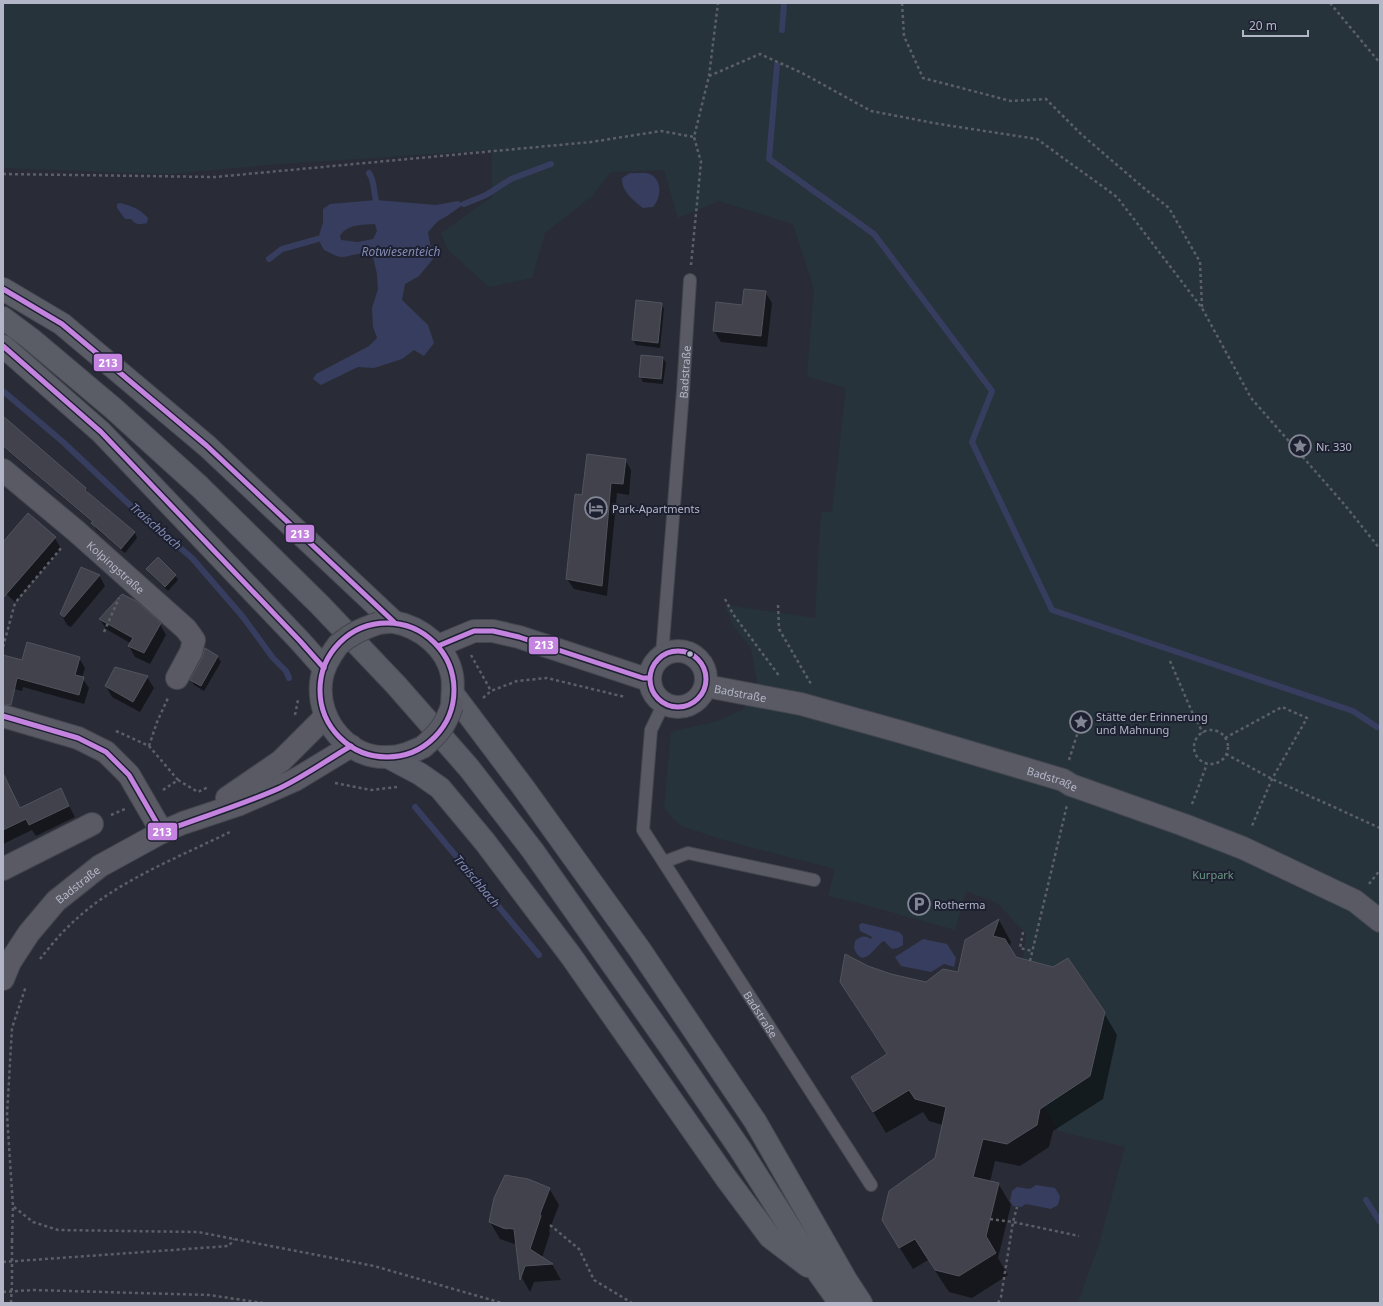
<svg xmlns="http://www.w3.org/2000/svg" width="1383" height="1306" font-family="'Noto Sans',sans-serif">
<rect width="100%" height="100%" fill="#292c36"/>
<path fill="#26333b" d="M3 3H1380V1303H1078L1100 1241 1125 1147 1059 1131 1044 1107 1090 1076 1105 1012 1068 958 1049 970 1045 964 1023 959 1026 934 997 903 966 891 955 930 855 902 828 896 835 869 724 840 684 827 673 819 664 808 671 732 718 721 742 710 754 695 757 680 751 649 732 624 725 605 815 618 821 511 832 512 846 388 807 376 814 289 793 224 719 201 678 218 664 170 611 172 591 197 545 233 532 278 489 287 448 250 441 233 492 197V150L266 165 168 174 3 168Z"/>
<g fill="#373d5e" fill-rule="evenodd">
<path d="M630 173C636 174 644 172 650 174 663 180 661 198 653 207L643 208C634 201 621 191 622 178Z"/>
<path d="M376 200 436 205 458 201 464 204 447 216 438 221 428 232 433 259 419 276 405 284 402 300 428 325 434 343 424 356 414 350 402 359 374 368 358 367 321 385 313 379 316 374 369 346 377 338 373 327 372 308 378 289 377 274 373 257C359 250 355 256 342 257 336 257 329 252 324 250L318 239 323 222V209L330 204ZM375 224 377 231 373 239 358 242 341 240 340 236C347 224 362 225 375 224Z"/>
<path d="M120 203C132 206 140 209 148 218L147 223C139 225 136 225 131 219H125L117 208V204Z"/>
<path d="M862 923 899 932 903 936V945L898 948 892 949 884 941C876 944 863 972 854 948L855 941C860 936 865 935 871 939L872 937 860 931 859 925Z"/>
<path d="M923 939 947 944 956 958 954 967 944 964 931 972 901 966 895 957Z"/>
<path d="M1036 1185 1055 1188 1060 1196 1058 1205 1051 1209 1026 1204 1021 1207 1013 1206 1010 1201 1012 1191 1017 1187 1030 1189Z"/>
</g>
<g fill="#0007" fill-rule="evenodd">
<path d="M765 292 772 303 767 347 721 342 714 331 743 306Z"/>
<path d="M661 304 664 309 660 348 636 345 633 340Z"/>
<path d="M663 358 666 363 663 384 643 382 640 376Z"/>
<path d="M3 418 86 489 89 494 135 533 137 538 125 553 96 529 93 523 3 447Z"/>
<path d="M625 460 631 470 629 495 617 493 607 596 574 589 567 579 583 496Z"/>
<path d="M55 538 61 549 15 602 3 591V544Z"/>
<path d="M147 569 175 575 178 580 168 591 150 574Z"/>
<path d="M99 575 105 586 71 627 67 625 61 614Z"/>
<path d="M100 619 160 624 166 635 150 664 135 657 129 646 130 643 106 629Z"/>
<path d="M3 656 23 661 79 658 85 668 82 678 89 688 84 704 23 687 22 691 3 686Z"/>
<path d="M218 657 221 662 204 691 194 685 191 680 203 658Z"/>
<path d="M116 668 147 677 154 688 140 712 112 697 106 686Z"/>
<path d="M60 789 75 817 36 836 32 830 3 844V793L16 800 20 809Z"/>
<path d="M999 920 1011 942 1009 948 1015 958 1104 1013 1117 1035 1103 1099 1053 1131 1049 1147 1020 1166 995 1161 990 1182 998 1183 1011 1205 998 1258 1008 1275 972 1298 949 1292 928 1260 913 1269 896 1242 936 1159 943 1125 929 1121 923 1112 886 1133 852 1077 887 1055 854 1004 841 981 867 967 891 975 926 983 959 974 966 941Z"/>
<path d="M549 1188 559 1205 549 1231 550 1233 542 1258 552 1264 561 1280 534 1282 530 1292 521 1276 517 1245 500 1239 490 1222ZM501 1226 508 1229 507 1230 501 1228Z"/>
</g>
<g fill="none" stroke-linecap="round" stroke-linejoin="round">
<g stroke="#373d5e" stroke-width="6">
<path d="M782 30 784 3"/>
<path d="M777 65 769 159 874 234 992 391 972 442 1052 610 1353 711 1377 727"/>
<path d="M369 173C375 182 373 190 376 200"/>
<path d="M464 204 486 195 511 179 551 164"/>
<path d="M269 259 282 249 318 239"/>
<path d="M3 391 63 442 132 507 192 558 243 617 273 658 286 671 289 678"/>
<path d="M415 807 539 955"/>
<path d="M1366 1200 1380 1222"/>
</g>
</g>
<g fill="#41424c" stroke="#51535d">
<path d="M744 289 766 291 761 336 713 331 716 302 742 305Z"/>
<path d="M636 300 662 303 658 343 632 340Z"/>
<path d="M641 355 663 357 661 379 639 377Z"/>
<path d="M3 416 86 488 85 490 135 532 121 549 91 523 93 522 3 446Z"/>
<path d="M587 454 626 459 623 484 611 483 602 586 566 579 575 494 582 495Z"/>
<path d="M28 513 56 537 3 598V542Z"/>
<path d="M158 557 176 575 165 587 146 569Z"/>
<path d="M81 567 100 575 64 617 60 614Z"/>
<path d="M122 594 136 601 161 623 144 653 128 646 133 638 99 619Z"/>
<path d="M27 642 80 657 75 675 84 677 79 695 17 678 11 705 3 704V655L22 660Z"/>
<path d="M205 648 218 656 201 686 190 680 202 658Z"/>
<path d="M115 667 148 676 133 702 105 686Z"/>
<path d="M3 773 20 808 61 788 69 806 29 825 26 819 3 830Z"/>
<path d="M999 919 993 936 1005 939 1016 957 1053 967 1068 958 1105 1012 1090 1076 1040 1109 1037 1125 1007 1144 983 1139 973 1177 999 1183 986 1236 996 1253 959 1276 935 1270 915 1239 899 1248 882 1220 889 1191 935 1158 946 1107 915 1099 909 1090 873 1112 851 1077 887 1054 840 982 845 954 868 966 891 974 926 982 943 969 958 972 965 940Z"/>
<path d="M505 1175 528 1179 550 1188 540 1214 541 1216 530 1249 553 1264 525 1266 520 1280 514 1229 503 1228 489 1222 494 1198Z"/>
</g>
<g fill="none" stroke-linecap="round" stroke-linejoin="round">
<g stroke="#45474f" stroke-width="14">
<g id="service">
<path id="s1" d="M662 655 683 391 690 280"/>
<path id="s2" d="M664 703 651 730 643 830 871 1185"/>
<path d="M664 862 688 853 814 880"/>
</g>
</g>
<g stroke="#45474f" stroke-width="24">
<g id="minor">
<path id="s3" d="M3 470 76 531 186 629 194 640 191 652 177 678"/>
<path d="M438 646 474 631H493L519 637 643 678H649"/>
<circle cx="678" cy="679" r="28"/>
<path id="s4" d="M706 686 801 704 905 733 1063 780 1071 785 1184 825 1243 848 1355 901 1380 921"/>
<path d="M3 716 78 738 106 752 129 775 162 832"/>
<path d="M3 869 92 824"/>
</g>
</g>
<g stroke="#45474f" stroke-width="24">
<g id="tertiary">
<path d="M379 623C383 623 389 621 394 622 421 627 447 648 452 675 454 685 452 696 452 706"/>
<path d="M338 645C329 657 322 669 321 683 317 722 349 759 388 757 401 757 412 752 423 747"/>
<path d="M227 798 281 761 326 716"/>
<path id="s5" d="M3 979 10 962 29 933 56 901 100 866 162 832 183 823 240 804 295 780 351 746"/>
</g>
</g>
<g stroke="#474953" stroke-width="24">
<g id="primary">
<path d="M3 289 62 324 207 446 394 622"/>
<path d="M3 318 31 339 114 409 200 487 320 605 396 685 469 768 533 851 669 1045 740 1149 820 1275 840 1303"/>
<path d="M3 346 101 432 300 641 324 668"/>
<path d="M453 694 523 787 640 950 755 1121 846 1280 861 1303"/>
<path d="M388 757 420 774 440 788 485 842 571 956 726 1178 770 1237 808 1266"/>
</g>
</g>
<g stroke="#5c5f67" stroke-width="2.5" stroke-dasharray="3 3" stroke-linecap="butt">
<path d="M902 3 904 36 923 78 1011 101 1046 99 1081 134 1145 189 1169 208 1200 262 1202 307"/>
<path d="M1330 3 1380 63"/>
<path d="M709 76 760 54 802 73 871 111 939 124 1037 139 1117 197 1202 308 1251 398 1344 504 1380 549"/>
<path d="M3 174 215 177 591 142 661 131 694 137"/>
<path d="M691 265 701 162 694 137 709 76 718 3"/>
<path d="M725 599 733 614 780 677"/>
<path d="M778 605 779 629 811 684"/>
<path d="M104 632 119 598"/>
<path d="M3 647 15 603 62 547"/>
<path d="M471 655 491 691"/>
<path d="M1170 661 1192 712 1203 733"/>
<path d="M483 698 491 691 517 681 547 678 625 697"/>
<path d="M295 715 298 700"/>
<circle cx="1211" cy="747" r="17"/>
<path d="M116 731 149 746 178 780 163 790"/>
<path d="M1225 738 1282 707 1307 718 1272 779 1251 828"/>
<path d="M149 746 157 722 168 698"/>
<path d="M1226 754 1272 779 1380 828"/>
<path d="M1069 760 1081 722"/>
<path d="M178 780 198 792 208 787"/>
<path d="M335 783 371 790 397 787"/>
<path d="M1192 804 1207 764"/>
<path d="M111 815 125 809"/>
<path d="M1369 884 1380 870"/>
<path d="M1023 932 1020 948 1032 951"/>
<path d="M40 959C49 948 59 935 70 925 112 883 177 858 230 832"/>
<path d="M1030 961 1067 805"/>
<path d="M14 1207 33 1222 58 1230 198 1232 374 1266 502 1303"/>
<path d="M990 1219 1013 1222 1079 1236"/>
<path d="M550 1225 579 1249 594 1280 632 1303"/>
<path d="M12 1241 13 1207 7 1115 12 1028 26 986"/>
<path d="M3 1262 229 1246 234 1239"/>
<path d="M3 1292 33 1290 209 1295 263 1303"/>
<path d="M998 1303 1001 1297 1013 1222 1017 1207"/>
</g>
<use href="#service" stroke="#595a64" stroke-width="12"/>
<use href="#minor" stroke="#595a64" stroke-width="22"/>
<use href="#tertiary" stroke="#595a64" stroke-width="22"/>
<use href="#primary" stroke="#5b5d66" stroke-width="22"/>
<g stroke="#45474f" stroke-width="24" stroke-linecap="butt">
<g id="tertiary-bridge">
<path d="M338 645C352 633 362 629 379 623"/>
<path d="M423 747C439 733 445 726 452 706"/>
</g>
</g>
<path stroke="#5c5f67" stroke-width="2.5" stroke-dasharray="3 3" stroke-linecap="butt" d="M11 1303 12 1282V1241"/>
<use href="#tertiary-bridge" stroke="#595a64" stroke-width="22"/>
<g stroke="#1d2030" stroke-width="8">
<g id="bus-1">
<path d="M3 289 62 324 207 446 394 622"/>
<path d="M3 346 101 432 300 641 324 668"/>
<circle cx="387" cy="690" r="67"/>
<path d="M438 646 474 631H493L519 637 643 678H649"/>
<circle cx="678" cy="679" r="28"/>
<path d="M3 716 78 738 106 752 129 775 162 832C201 817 242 805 280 788 305 776 327 760 351 746"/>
</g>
</g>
<use href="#bus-1" stroke="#c483df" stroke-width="5"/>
</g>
<defs>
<g id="sight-ring" transform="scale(1.15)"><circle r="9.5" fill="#1d2030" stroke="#838694" stroke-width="1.5"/><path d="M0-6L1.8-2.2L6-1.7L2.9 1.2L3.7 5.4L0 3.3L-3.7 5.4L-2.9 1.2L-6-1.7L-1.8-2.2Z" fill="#838694"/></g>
<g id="hotel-ring" transform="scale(1.15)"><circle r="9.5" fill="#1d2030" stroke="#838694" stroke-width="1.5"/><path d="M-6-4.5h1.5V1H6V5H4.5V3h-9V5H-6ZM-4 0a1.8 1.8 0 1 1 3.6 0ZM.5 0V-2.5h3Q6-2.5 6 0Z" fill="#838694"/></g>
<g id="parking-ring" transform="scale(1.15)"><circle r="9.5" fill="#1d2030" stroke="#838694" stroke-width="1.5"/><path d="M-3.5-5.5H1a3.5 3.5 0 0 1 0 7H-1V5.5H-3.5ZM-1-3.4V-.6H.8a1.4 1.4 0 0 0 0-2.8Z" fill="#838694"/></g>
</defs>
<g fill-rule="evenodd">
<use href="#sight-ring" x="1300" y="446"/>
<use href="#hotel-ring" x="596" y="508"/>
<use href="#sight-ring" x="1081" y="722"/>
<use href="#parking-ring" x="919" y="904"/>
</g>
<circle fill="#b3b6c7" stroke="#1d2030" stroke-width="1.5" cx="690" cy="654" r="3.5"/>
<g text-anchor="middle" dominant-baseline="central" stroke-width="4" stroke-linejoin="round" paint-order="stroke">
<g font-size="11" fill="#b3b6c7" stroke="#1d2030">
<text stroke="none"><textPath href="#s1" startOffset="284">Badstraße</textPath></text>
<text stroke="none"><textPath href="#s3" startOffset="149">Kolpingstraße</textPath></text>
<text stroke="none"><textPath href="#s4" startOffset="35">Badstraße</textPath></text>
<text stroke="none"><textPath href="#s4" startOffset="359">Badstraße</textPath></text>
<text stroke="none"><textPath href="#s5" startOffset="122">Badstraße</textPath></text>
<text stroke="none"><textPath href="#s2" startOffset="349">Badstraße</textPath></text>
</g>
<g font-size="11" fill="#b3b6c7" stroke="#1d2030" text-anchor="start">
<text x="1316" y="446">Nr. 330</text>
<text x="612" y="508">Park-Apartments</text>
<text x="1096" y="716">Stätte der Erinnerung<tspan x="1096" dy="13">und Mahnung</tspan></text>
<text x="934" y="904">Rotherma</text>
</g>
<g font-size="11" fill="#6b9780" stroke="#1d2030">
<text x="1213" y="874">Kurpark</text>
</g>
<g font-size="12" font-style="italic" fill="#838bb2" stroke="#1d2030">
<text x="401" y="251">Rotwiesenteich</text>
<text transform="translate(156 526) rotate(41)">Traischbach</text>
<text transform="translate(477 881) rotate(50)">Traischbach</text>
</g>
</g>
<g stroke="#1d2030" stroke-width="1.5">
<rect x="93" y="353" width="30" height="19" rx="4" fill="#c483df"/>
<rect x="285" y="524" width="30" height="19" rx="4" fill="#c483df"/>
<rect x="528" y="636" width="31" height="19" rx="4" fill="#c483df"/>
<rect x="147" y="822" width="31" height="19" rx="4" fill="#c483df"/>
</g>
<g font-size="11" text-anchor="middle" font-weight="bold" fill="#fff">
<text x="108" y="367">213</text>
<text x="300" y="538">213</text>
<text x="544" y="649">213</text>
<text x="162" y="836">213</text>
</g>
<rect width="1383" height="1306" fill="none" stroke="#b3b6c7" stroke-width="8"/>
<path d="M1243 30v6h65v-6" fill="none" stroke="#b3b6c7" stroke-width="2"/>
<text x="1249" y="30" font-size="12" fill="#b3b6c7" stroke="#1d2030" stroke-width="3" paint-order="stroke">20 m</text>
</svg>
